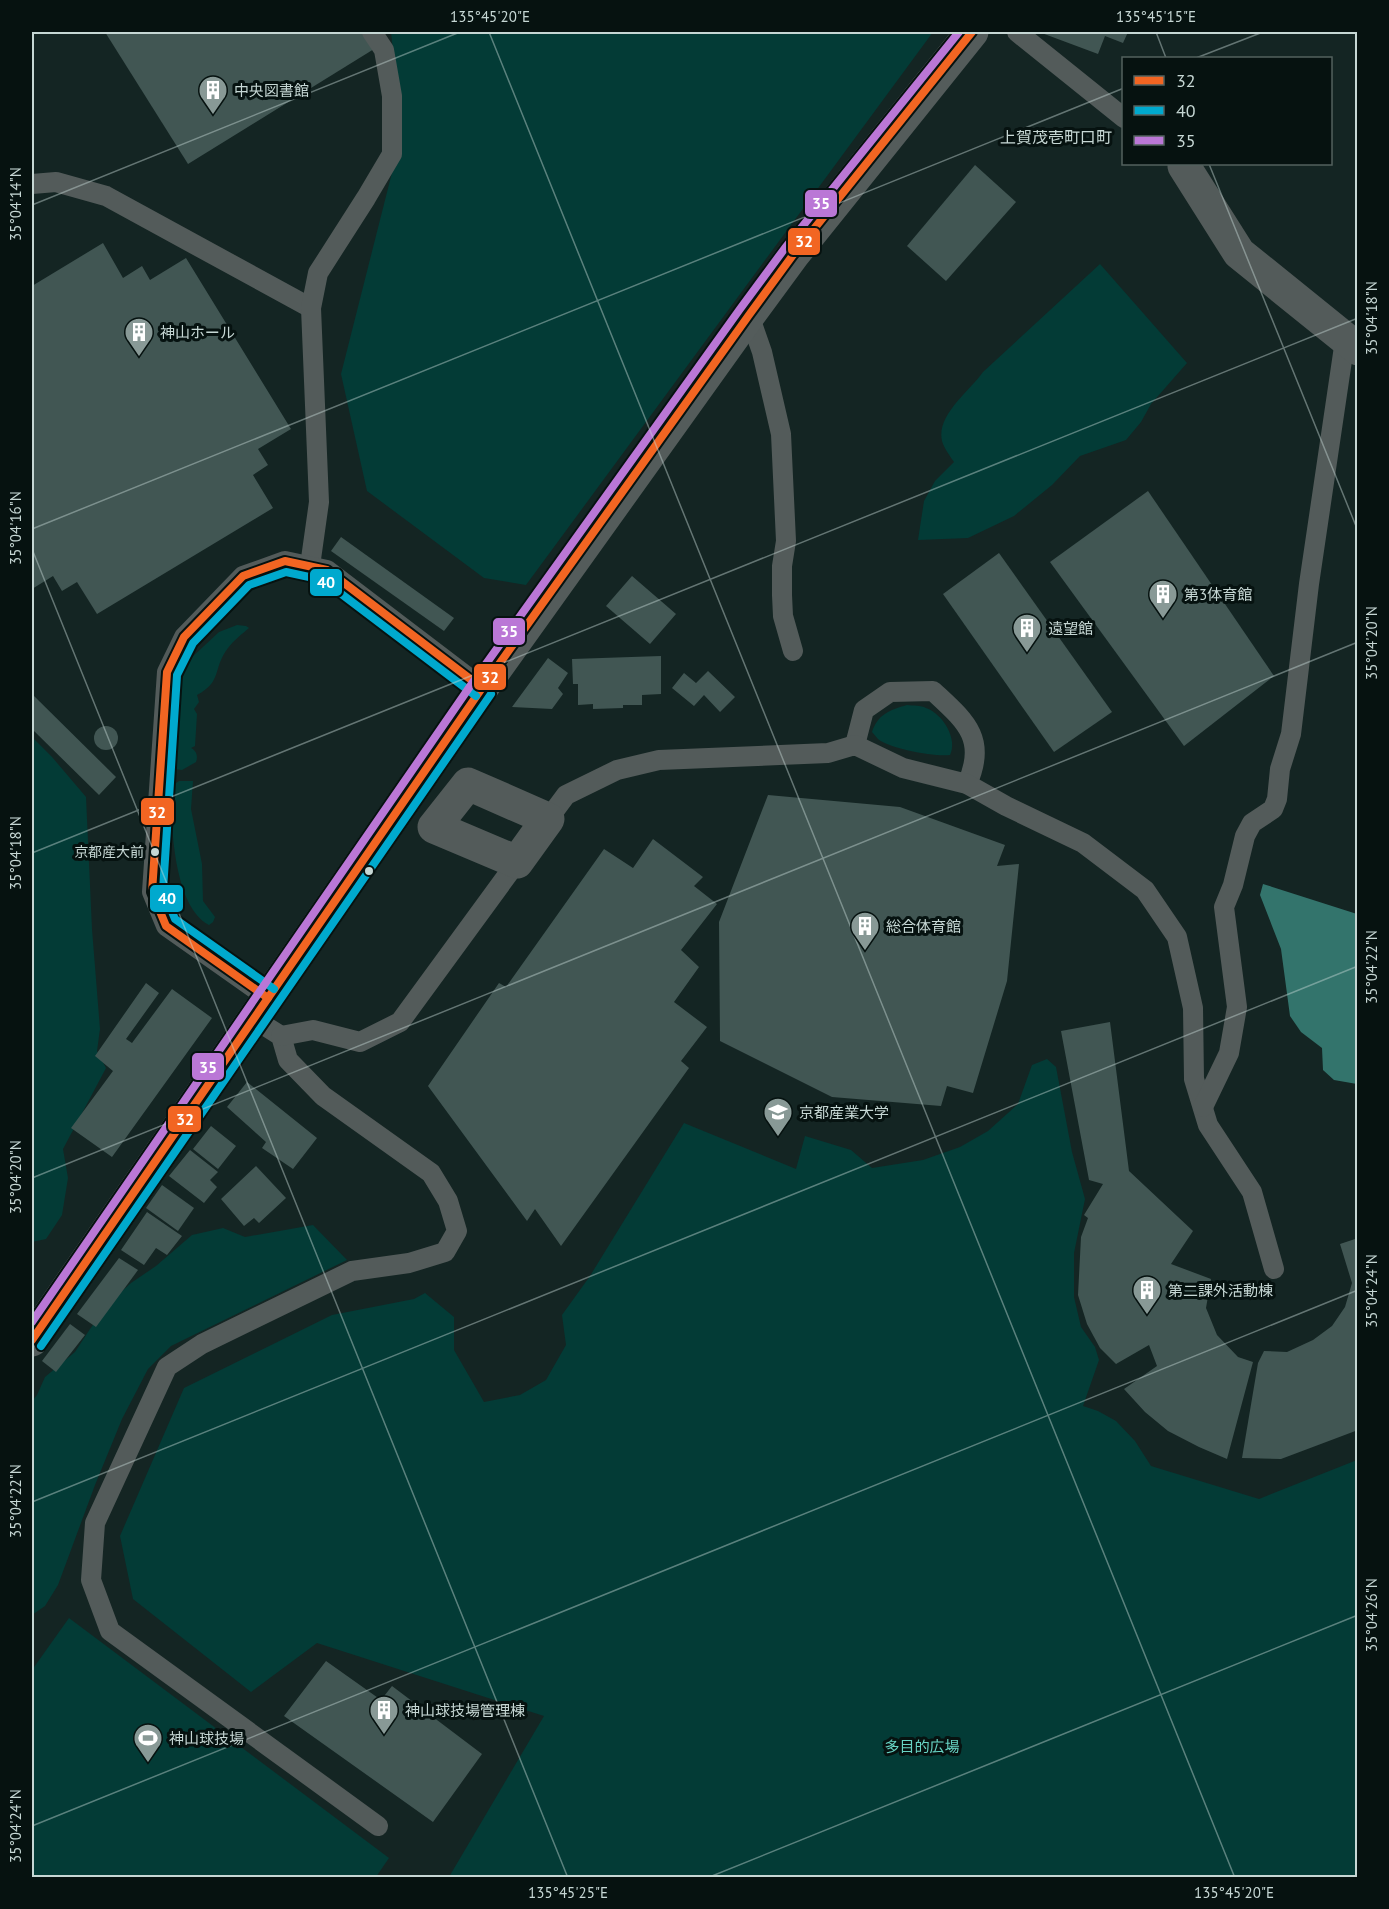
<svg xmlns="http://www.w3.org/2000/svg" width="1389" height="1909" font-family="'PT Sans','Noto Sans JP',sans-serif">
<rect width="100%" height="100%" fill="#142523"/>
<g fill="#033b36">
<path d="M391 32H933L526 585 484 578 367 491 341 374 402 133Z"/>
<path d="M1100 264 1187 363 1151 404 1141 422 1126 440 1080 456 1052 485 1014 516 968 538 918 540 924 501 935 481 954 462C950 456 944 448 942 441 936 415 970 391 983 372Z"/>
<path d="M237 625 246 626 249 628C242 634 233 641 228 648 212 669 223 681 197 695L199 702 194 709 197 714 195 746 191 748C197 751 198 757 196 762L182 770 173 769C164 745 175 717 178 692L181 688 182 679 189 660 219 632Z"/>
<path d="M907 705C913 706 921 705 926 708 943 714 958 739 950 755 935 757 890 749 878 739 876 737 874 734 872 732 878 714 890 710 907 705Z"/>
<path d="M32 737 52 757 86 797 92 929 100 1029 97 1051 106 1068 63 1149 68 1178 62 1215 46 1239 32 1242Z"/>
<path d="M179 781H193L191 809 202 864 203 901 215 917 213 922 209 925C173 906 171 823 171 787Z"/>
<path d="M1047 1059 1056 1067 1072 1152 1085 1199 1074 1253V1297L1081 1327 1095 1347 1099 1360 1083 1406 1098 1411 1116 1421 1135 1441 1151 1466 1259 1499 1357 1460V1877H449L544 1716 317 1643 251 1692 133 1599 120 1536 184 1388 332 1315 414 1299 425 1293 454 1317V1350L484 1402 520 1395 546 1380 566 1345 562 1315 590 1276 684 1123 796 1169 805 1136 851 1150 872 1168 923 1160 960 1147 988 1131 1018 1104 1032 1065Z"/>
<path d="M313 1225 347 1260 171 1346 148 1369 122 1419 95 1485 58 1585 45 1606 32 1615V1401L37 1395 45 1377 75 1352 90 1329 109 1303 131 1283 156 1266 192 1235 223 1228 245 1237Z"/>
<path d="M69 1618 389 1858 376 1877H32V1670Z"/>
</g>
<path fill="#33746c" d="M1263 884 1357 914V1084L1334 1080 1323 1070 1322 1048 1301 1032 1290 1016 1281 949 1260 895Z"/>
<g fill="#415653">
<path d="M105 32H363L374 49 188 164Z"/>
<path d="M1039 32H1128L1123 43 1105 36 1098 54Z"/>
<path d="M975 165 1016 202 946 281 907 246Z"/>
<path d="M103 243 123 278 142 266 150 280 186 258 291 429 258 449 268 465 253 475 273 508 97 614 77 582 62 591 53 576 32 589V286Z"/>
<path d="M1148 491 1274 676 1184 746 1050 562Z"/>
<path d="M341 537 454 618 444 631 331 551Z"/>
<path d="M999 553 1112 712 1054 752 943 594Z"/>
<path d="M632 576 676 614 650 644 606 606Z"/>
<path d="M661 656V694L642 695V705H623V708L593 709V704L578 705V684H573L572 659Z"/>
<path d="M548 658 568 673 558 688 563 694 552 709 512 707Z"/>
<path d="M708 671 735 697 720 712 704 695 694 706 672 688 684 673 696 683Z"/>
<path d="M32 694 116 777 99 795 32 729Z"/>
<circle cx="106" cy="738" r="12"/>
<path d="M768 795 900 807 1005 845 997 866 1019 864 1007 981 973 1093 947 1086 941 1106 832 1097 720 1041 719 922Z"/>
<path d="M653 839 703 877 694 886 717 904 681 950 699 967 674 1002 707 1027 681 1061 689 1068 561 1246 535 1209 527 1221 428 1086 499 983 506 987 604 849 633 868Z"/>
<path d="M146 983 159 993 126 1039 132 1043 172 989 212 1018 112 1157 71 1128 113 1071 95 1056Z"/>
<path d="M1110 1022 1129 1171 1193 1231 1171 1264 1211 1279 1206 1308 1217 1335 1238 1357 1253 1362 1227 1459 1199 1447 1168 1431 1145 1412 1124 1389 1157 1366 1149 1345 1116 1364 1100 1348 1087 1324 1078 1295 1081 1237 1088 1218 1084 1215 1103 1184 1089 1180 1061 1031Z"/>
<path d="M247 1082 317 1138 293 1169 262 1148 266 1142 227 1107Z"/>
<path d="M211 1126 236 1146 218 1169 193 1149Z"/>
<path d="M190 1150 218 1172 210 1180 217 1187 204 1203 169 1176Z"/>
<path d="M256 1166 286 1198 259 1223 254 1218 244 1226 221 1199Z"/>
<path d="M162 1185 194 1208 178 1231 146 1208Z"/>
<path d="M147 1212 182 1236 167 1255 156 1248 144 1265 121 1250Z"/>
<path d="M1358 1238V1430L1281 1459 1242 1458 1258 1363 1264 1351 1287 1352 1313 1340 1332 1326 1345 1307 1352 1283 1340 1244Z"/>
<path d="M119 1258 138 1270 96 1327 77 1314Z"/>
<path d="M70 1324 85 1335 56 1372 42 1361Z"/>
<path d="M326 1661 381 1700 392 1686 482 1754 433 1822 284 1716Z"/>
</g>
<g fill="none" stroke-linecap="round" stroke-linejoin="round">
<g stroke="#535b5a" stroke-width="20">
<path d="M1017 32 1124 118"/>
<path d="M32 184 56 182 106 196 311 308"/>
<path d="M749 315 762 352 781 434 786 541 782 566V595L783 616 793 651"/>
<path d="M310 566 319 502 311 308 318 273 366 198 392 154V96L384 50 372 32"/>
<path d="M855 745 864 710 890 692 933 691C964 720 988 738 967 784"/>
<path d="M543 826 566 795 617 770 659 760 828 753 855 745 903 768 967 784 1006 806 1083 843 1145 890 1177 937 1193 1008 1194 1079 1208 1125 1252 1192 1274 1269"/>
<path d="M268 998 166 926 152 892 167 672 184 637 243 576 285 561 327 570 482 688"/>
<path d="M254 1019 281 1036 288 1060 323 1096 431 1173 448 1201 457 1231 445 1252 409 1263 352 1271 202 1344 167 1367 95 1523 91 1580 110 1631 378 1826"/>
<path d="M281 1036 313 1030 360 1042 400 1022 522 855"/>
<path d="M1203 1107 1229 1053 1237 1007 1224 907 1233 885 1245 836 1252 823 1273 809 1277 799 1280 769 1291 734 1309 584 1345 340"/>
</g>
<g stroke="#535b5a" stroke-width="33">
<path d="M1184 166 1239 253 1358 349"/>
<path d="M468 784 548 819 517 862 434 827Z"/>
</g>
<path stroke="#545c5b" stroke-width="33" d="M32 1340 482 688 749 315 793 255 972 32"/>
<g stroke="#061210" stroke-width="12">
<g id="bus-1">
<path d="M268 998 166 926 152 892 167 672 184 637 243 576 285 561 327 570 482 688"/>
<path d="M32 1340 482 688 749 315 793 255 972 32"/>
</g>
</g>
<g stroke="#061210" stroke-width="12">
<g id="bus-2">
<path d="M274 989 175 919 163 890 177 675 193 643 249 585 286 572 323 580 476 696"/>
<path d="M41 1346 491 694"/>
</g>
</g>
<g stroke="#061210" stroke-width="12">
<path id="bus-3" d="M32 1322 473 682 740 309 785 248 959 32"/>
</g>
<use href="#bus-1" stroke="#f26522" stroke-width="8"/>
<use href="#bus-2" stroke="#00a9ce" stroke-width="8"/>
<use href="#bus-3" stroke="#ba77d6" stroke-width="8"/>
</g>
<path fill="none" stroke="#c6d7d4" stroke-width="1.5" stroke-opacity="0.45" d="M489 32 1235 1878M1156 32 1166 58M1196 58 1263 32M1209 164 1358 531M32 205 460 32M32 529 1124 88M32 549 568 1878M32 853 1358 318M32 1178 1358 642M32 1502 1358 966M32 1826 1358 1290M707 1878 1358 1615"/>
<defs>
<g id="building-pin" transform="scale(1.5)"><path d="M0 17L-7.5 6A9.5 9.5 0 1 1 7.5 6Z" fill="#889996" stroke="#061210"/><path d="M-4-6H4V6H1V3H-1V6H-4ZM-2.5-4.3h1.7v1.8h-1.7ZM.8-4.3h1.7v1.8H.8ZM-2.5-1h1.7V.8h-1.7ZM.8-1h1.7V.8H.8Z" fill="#fff"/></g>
<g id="university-pin" transform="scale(1.5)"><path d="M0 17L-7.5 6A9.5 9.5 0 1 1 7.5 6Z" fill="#889996" stroke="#061210"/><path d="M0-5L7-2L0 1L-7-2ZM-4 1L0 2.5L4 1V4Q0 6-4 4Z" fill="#fff"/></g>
<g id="stadium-pin" transform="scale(1.5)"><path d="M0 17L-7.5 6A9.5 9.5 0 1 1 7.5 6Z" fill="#889996" stroke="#061210"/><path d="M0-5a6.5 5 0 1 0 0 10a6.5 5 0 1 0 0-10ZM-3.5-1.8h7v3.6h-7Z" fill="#fff"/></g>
</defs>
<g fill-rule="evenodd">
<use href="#building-pin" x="213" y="90"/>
<use href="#building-pin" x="139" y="332"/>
<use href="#building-pin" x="1163" y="594"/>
<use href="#building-pin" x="1027" y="628"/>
<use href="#building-pin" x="865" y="926"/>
<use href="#university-pin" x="778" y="1112"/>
<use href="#building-pin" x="1147" y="1290"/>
<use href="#building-pin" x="384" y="1710"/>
<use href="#stadium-pin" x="148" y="1738"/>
</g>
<g fill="#c6d7d4" stroke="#061210" stroke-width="2">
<circle cx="155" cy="852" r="5"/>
<circle cx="369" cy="871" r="5"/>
</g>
<g text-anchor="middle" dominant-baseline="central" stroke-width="6" stroke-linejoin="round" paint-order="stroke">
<g font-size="14" fill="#c6d7d4" stroke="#061210" text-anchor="end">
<text x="144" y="852">京都産大前</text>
</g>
<g font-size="15" fill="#c6d7d4" stroke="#061210" text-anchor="start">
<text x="234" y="90">中央図書館</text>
<text x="160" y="332">神山ホール</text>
<text x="1184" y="594">第3体育館</text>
<text x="1048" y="628">遠望館</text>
<text x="886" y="926">総合体育館</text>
<text x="799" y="1112">京都産業大学</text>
<text x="1168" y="1290">第二課外活動棟</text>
<text x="405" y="1710">神山球技場管理棟</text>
<text x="169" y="1738">神山球技場</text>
</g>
<g font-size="15" fill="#68d4c5" stroke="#061210">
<text x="922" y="1746">多目的広場</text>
</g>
<g font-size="16" fill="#c6d7d4" stroke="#061210">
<text x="1056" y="137">上賀茂壱町口町</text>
</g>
</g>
<g stroke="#061210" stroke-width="2">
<rect x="804" y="189" width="34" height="29" rx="6" fill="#ba77d6"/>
<rect x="787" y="227" width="34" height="29" rx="6" fill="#f26522"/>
<rect x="309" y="568" width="34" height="29" rx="6" fill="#00a9ce"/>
<rect x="492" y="617" width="34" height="29" rx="6" fill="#ba77d6"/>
<rect x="473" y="663" width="34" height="28" rx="6" fill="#f26522"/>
<rect x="140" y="797" width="35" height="29" rx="6" fill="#f26522"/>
<rect x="149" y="884" width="35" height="29" rx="6" fill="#00a9ce"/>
<rect x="191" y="1052" width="34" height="29" rx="6" fill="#ba77d6"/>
<rect x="167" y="1105" width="35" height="28" rx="6" fill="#f26522"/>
</g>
<g font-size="16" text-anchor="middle" font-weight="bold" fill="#fff">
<text x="821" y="209">35</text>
<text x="804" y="247">32</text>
<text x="326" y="588">40</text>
<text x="509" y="637">35</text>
<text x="490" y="683">32</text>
<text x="157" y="818">32</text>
<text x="167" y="904">40</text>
<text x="208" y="1073">35</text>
<text x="185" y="1125">32</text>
</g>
<rect width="1389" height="1909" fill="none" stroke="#061210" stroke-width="66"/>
<rect x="1122" y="57" width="210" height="108" fill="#061210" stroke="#53615e" stroke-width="1.5"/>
<rect x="1134" y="76" width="30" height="9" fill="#f26522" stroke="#53615e" stroke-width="1.5"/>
<text x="1176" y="87" font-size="18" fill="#c6d7d4">32</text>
<rect x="1134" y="106" width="30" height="9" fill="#00a9ce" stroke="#53615e" stroke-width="1.5"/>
<text x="1176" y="117" font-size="18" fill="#c6d7d4">40</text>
<rect x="1134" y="136" width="30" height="9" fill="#ba77d6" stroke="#53615e" stroke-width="1.5"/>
<text x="1176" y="147" font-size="18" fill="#c6d7d4">35</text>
<rect x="33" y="33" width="1323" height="1843" fill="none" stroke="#c6d7d4" stroke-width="2"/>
<g font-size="15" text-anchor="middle" fill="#c6d7d4">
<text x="490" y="22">135°45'20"E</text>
<text x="1156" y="22">135°45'15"E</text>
<text transform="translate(16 204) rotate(-90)" y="5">35°04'14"N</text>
<text transform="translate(1372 318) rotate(-90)" y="5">35°04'18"N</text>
<text transform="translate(16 528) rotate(-90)" y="5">35°04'16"N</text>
<text transform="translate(1372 643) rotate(-90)" y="5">35°04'20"N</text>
<text transform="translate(16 853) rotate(-90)" y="5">35°04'18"N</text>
<text transform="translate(1372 967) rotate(-90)" y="5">35°04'22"N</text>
<text transform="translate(16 1177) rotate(-90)" y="5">35°04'20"N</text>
<text transform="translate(1372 1291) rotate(-90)" y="5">35°04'24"N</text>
<text transform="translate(16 1501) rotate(-90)" y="5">35°04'22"N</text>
<text transform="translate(1372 1615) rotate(-90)" y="5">35°04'26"N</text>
<text transform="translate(16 1826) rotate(-90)" y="5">35°04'24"N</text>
<text x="568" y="1898">135°45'25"E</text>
<text x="1234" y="1898">135°45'20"E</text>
</g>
</svg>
